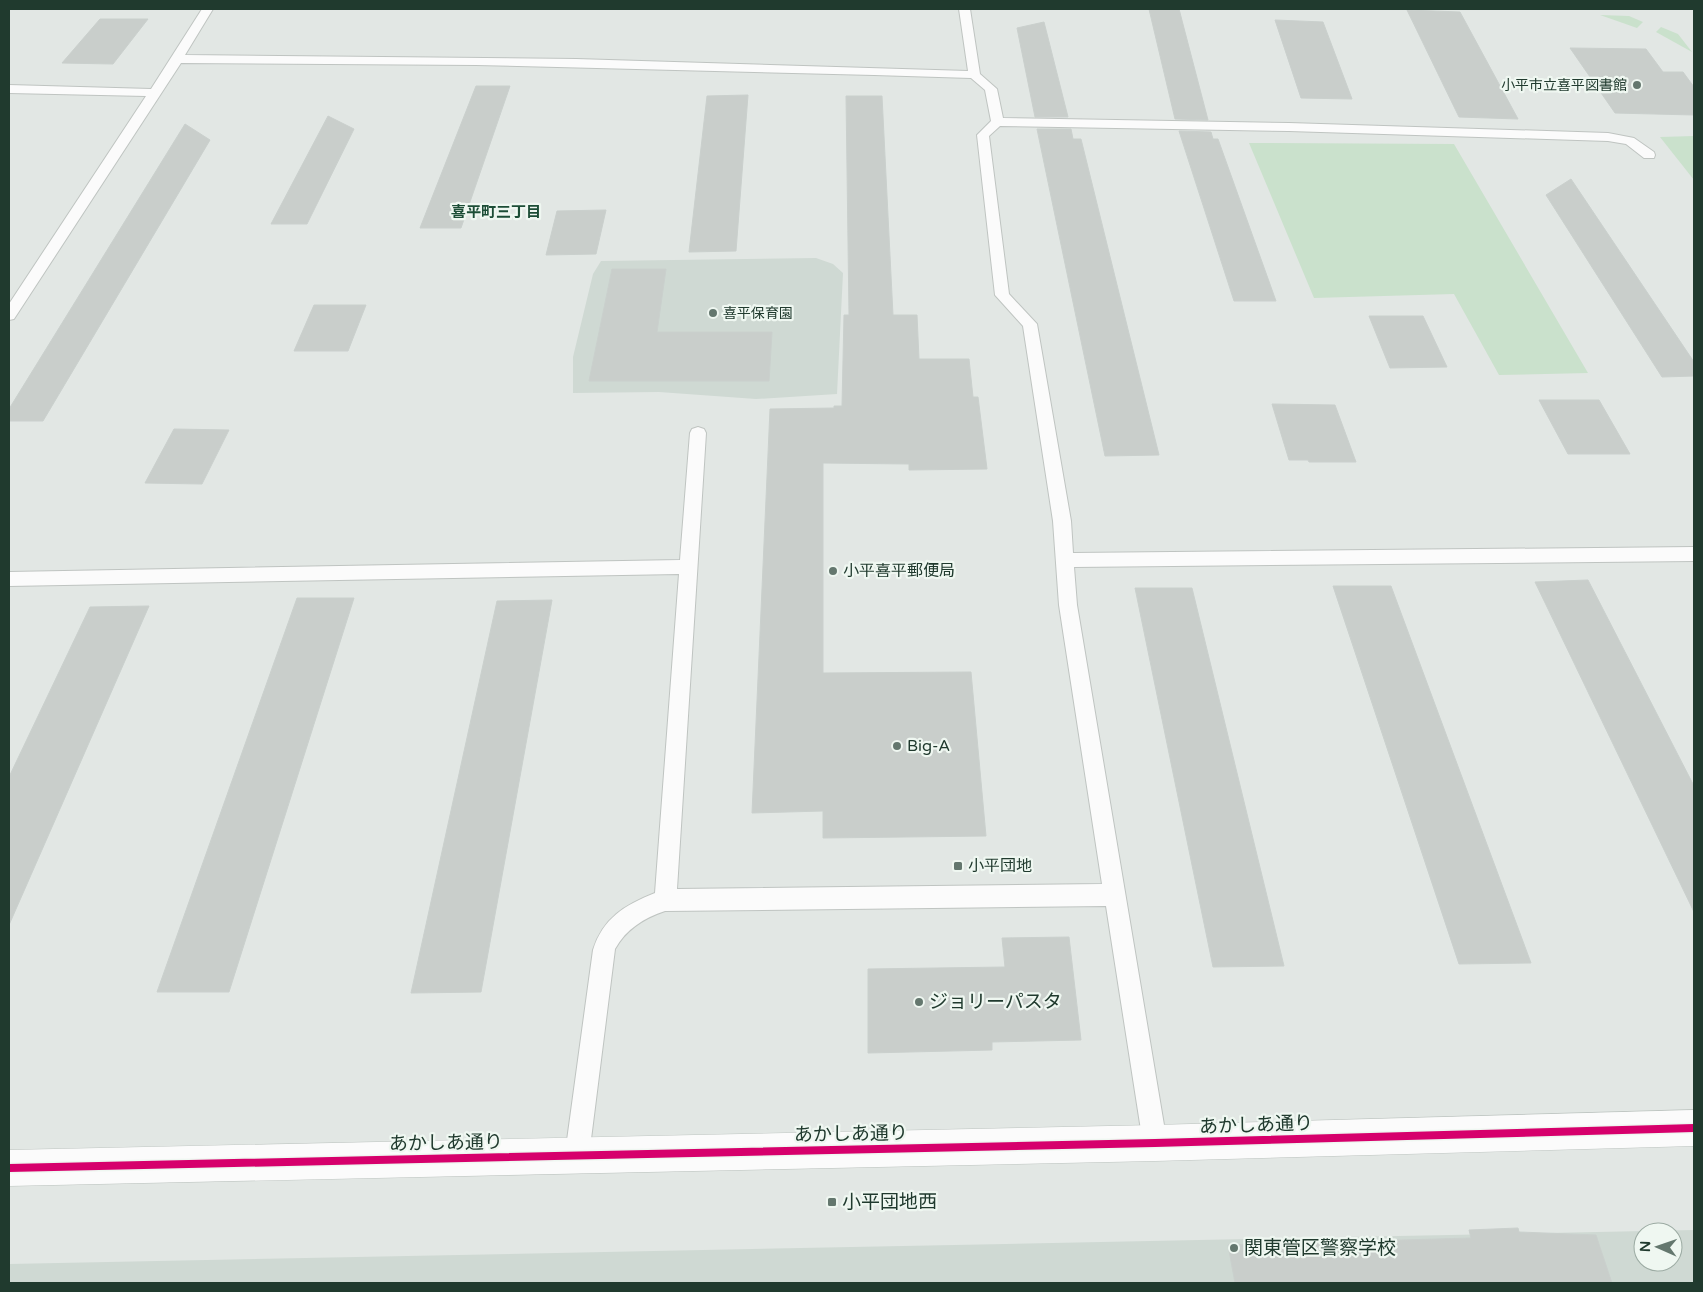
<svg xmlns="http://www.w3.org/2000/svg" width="1703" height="1292" font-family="'Varela Round','Noto Sans JP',sans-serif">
<rect width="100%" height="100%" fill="#e2e7e4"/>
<g fill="#cfd9d3" fill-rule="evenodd">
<path d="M816 258 833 264 843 273 837 394 756 399 659 392 573 393V357L593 274 601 261Z"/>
<path d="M1694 1230V1283H9V1264ZM1643 1232H1673V1262H1643Z"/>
</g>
<g fill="#cae1cc">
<path d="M1600 15 1629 16 1643 22 1637 28Z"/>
<path d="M1661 27 1678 34 1692 52 1656 32Z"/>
<path d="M1694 136V180L1660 137Z"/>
<path d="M1249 143 1454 144 1588 373 1499 375 1454 294 1314 298Z"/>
</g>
<g fill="#c9cecb" stroke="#cad0cd">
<path d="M1149 9H1179L1208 120 1175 119Z"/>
<path d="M1407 10 1460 12 1518 119 1459 117Z"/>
<path d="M100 19H148L113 64 62 63Z"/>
<path d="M1275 20 1323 22 1352 99 1301 98Z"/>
<path d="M1044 22 1068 117H1035L1017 28Z"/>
<path d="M1570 48 1646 49 1663 72H1683L1694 87V115L1615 113Z"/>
<path d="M476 86H510L461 228H420Z"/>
<path d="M748 95 736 251 689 252 707 96Z"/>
<path d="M846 96H882L893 315H917L919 359H969L973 397H978L987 469 909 470V464L823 463V673L971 672 986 836 823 838V811L752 813 770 409 834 408V406H842L844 315H849Z"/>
<path d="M328 116 354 129 307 224H271Z"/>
<path d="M185 124 210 140 175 199 43 421H9V409Z"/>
<path d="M1037 129H1071L1073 139H1081L1159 455 1105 456Z"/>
<path d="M1179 131 1211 132 1213 139H1218L1276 301H1234Z"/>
<path d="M1571 179 1694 362V376L1662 377 1546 195Z"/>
<path d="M606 210 596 254 546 255 557 211Z"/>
<path d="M612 269H666L657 332H772L769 381H589Z"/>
<path d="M314 305H366L348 351H294Z"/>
<path d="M1369 316H1423L1447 367 1390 368Z"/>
<path d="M1539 400H1599L1630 454H1568Z"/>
<path d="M1272 404 1335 405 1356 462H1309L1308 460H1289Z"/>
<path d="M174 429 229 430 202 484 145 483Z"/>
<path d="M1588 580 1694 786V912L1535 582Z"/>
<path d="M1333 586H1391L1531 963 1459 964Z"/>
<path d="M1135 588H1192L1284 966 1213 967Z"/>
<path d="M297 598H354L229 992H157Z"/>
<path d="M552 600 481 992 411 993 497 601Z"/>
<path d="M149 606 9 925V777L90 607Z"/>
<path d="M1069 937 1081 1040 992 1042V1050L868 1053V969L1005 967 1002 938Z"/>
<path d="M1518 1228 1519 1232 1596 1235 1612 1283H1235L1228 1245 1471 1238 1469 1230Z"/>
</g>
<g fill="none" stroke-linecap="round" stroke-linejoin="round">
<g stroke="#bfc4c1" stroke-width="2">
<path id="lane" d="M202 9H213L185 55 576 59 968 71 959 9H970L980 74 997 89 1003 118 1289 123 1608 133 1634 138 1654 152 1655 155 1654 158H1644L1626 144 1608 141 1289 131 1000 126 989 136 1009 294 1037 324 1071 521 1073 553 1694 547V561L1074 567 1077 605 1167 1143 1164 1152 1155 1155 1146 1152 1143 1143 1106 906 665 911C644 918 626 929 615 949L589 1155 586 1164 577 1167 568 1164 565 1155 593 950C603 918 625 905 655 893L679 574 9 586V572L680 560 690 433 692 429 698 427 704 429 706 433 677 889 1102 884 1059 605 1053 521 1023 326 995 295 977 135 991 121 985 90 971 78 874 75 476 65 181 63 14 319 9 320V304L146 96 9 93V85L151 89Z"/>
</g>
<g stroke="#bcc3bf" stroke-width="1">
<path id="secondary" d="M1694 1110V1146L1155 1161 9 1186V1150L1155 1125Z"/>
</g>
<use href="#lane" fill="#fbfbfb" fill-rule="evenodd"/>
<use href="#secondary" fill="#fbfbfb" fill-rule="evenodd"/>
<g stroke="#eff7f1" stroke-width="11">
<path id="cycleway" d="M9 1168 1155 1143 1694 1128"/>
</g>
<use href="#cycleway" stroke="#d6006c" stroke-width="8"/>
</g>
<g fill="#64776e" stroke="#eff7f1" stroke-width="2">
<circle cx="1637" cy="85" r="5"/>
<circle cx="713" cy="313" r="5"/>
<circle cx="833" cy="571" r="5"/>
<circle cx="897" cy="746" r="5"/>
<rect x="953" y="861" width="10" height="10" rx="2.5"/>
<circle cx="919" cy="1002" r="5"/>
<rect x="827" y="1197" width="10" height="10" rx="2.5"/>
<circle cx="1234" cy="1248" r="5"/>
</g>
<g text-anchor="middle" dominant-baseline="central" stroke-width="4.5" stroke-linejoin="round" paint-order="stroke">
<g font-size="14" fill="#203a2e" stroke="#eff7f1" text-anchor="end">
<text x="1627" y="85">小平市立喜平図書館</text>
<text x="723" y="313" text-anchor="start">喜平保育園</text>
</g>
<g font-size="15" font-weight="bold" fill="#1c4d36" stroke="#eff7f1">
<text x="496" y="212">喜平町三丁目</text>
</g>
<g font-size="16" fill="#203a2e" stroke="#eff7f1" text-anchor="start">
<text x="843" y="571">小平喜平郵便局</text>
<text x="907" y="746">Big-A</text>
<text x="968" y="866">小平団地</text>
</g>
<g font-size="19" fill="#203a2e" stroke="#eff7f1" text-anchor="start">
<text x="929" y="1002">ジョリーパスタ</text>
<text x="842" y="1202">小平団地西</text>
<text x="1244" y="1248">関東管区警察学校</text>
</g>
<g font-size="19" fill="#203a2e" stroke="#eff7f1">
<text transform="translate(1256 1125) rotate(-2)">あかしあ通り</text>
<text transform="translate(851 1134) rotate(-1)">あかしあ通り</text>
<text transform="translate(446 1143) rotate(-1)">あかしあ通り</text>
</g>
</g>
<rect width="1703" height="1292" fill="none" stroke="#203a2e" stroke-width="20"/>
<g transform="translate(1658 1247) rotate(272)"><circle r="24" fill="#eff7f1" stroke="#9caba3"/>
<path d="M0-4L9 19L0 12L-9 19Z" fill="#64776e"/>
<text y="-8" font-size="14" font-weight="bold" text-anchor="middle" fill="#203a2e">N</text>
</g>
</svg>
